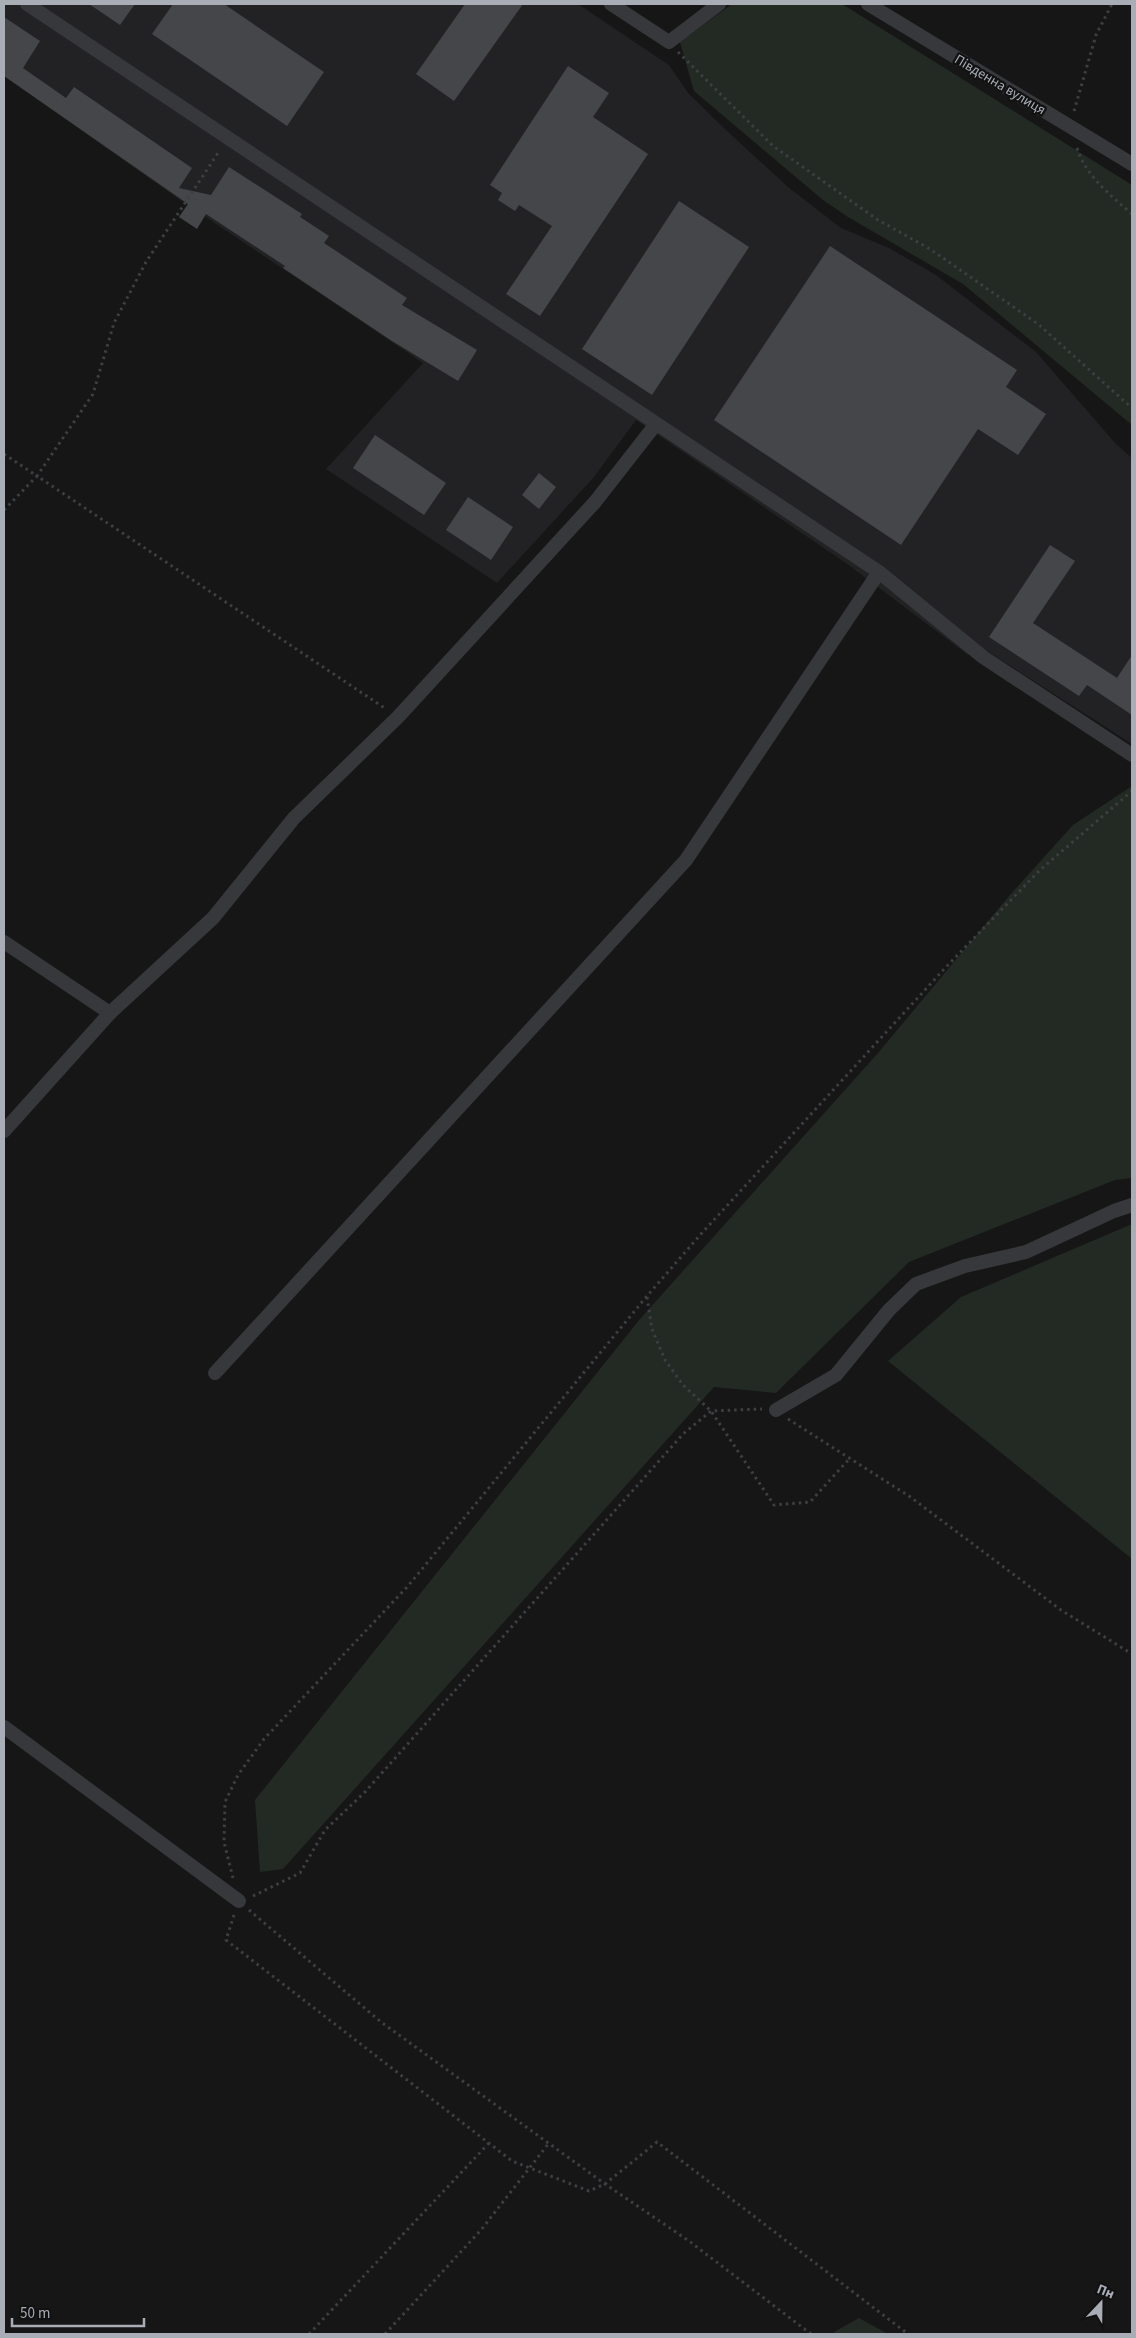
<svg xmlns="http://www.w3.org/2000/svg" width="1136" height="2338" font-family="'Source Sans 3',sans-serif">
<rect width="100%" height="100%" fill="#161617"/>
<path fill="#222224" d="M4 4H578L669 65 688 93 726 130 788 187 841 228 889 248 936 275 1036 352 1116 444 1132 458V744L981 647 968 655 850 566 636 420 594 477 497 583 326 469 423 363 176 197 4 76Z"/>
<g fill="#222a23">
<path d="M732 4H842L1132 185V425L963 284 848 217 823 200 694 91 680 42Z"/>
<path d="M1132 786V1178L1115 1180 909 1262 776 1393 714 1387 283 1869 260 1872 255 1800 640 1319 878 1053 1009 896 1073 825Z"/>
<path d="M1132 1224V1559L888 1361 961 1297Z"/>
<path d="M859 2318 888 2334H837L834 2332Z"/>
</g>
<g fill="#45464a">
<path d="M89 4H135L120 25Z"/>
<path d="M173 4H224L324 72 287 126 152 34Z"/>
<path d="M465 4H523L454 101 416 74Z"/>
<path d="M4 17 40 41 23 68 66 98 74 87 192 168 179 188 211 195 229 167 302 214 300 217 329 236 324 243 407 298 402 305 477 350 458 381 392 341 283 268 285 266 206 214 197 229 179 217 188 204 4 76Z"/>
<path d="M568 66 609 93 593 117 648 154 540 316 506 294 552 226 519 205 515 211 498 200 502 193 490 185Z"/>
<path d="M679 201 749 247 652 395 582 349Z"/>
<path d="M830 246 1017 370 1006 387 1046 414 1018 455 978 429 901 545 714 420Z"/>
<path d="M375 435 446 483 424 515 353 468Z"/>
<path d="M539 473 556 487 539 509 522 495Z"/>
<path d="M468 497 513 527 491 560 446 530Z"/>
<path d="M1050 545 1075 561 1033 623 1117 678 1132 655V715L1087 685 1079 696 989 637Z"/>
</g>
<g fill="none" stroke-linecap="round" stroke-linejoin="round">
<g stroke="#3d3f43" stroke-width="3" stroke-dasharray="2.5 4" stroke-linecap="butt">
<path d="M678 52 773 146 878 220 930 249 1038 324 1132 408"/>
<path d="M1074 111 1096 35 1112 4"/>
<path d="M1077 148C1086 176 1110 195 1132 214"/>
<path d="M4 454 37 476 93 394 114 323 146 262 220 150"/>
<path d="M4 510 37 476 386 709"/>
<path d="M647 1297 652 1329 665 1360 683 1385 711 1411 774 1505 810 1502 850 1458"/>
<path d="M788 1419 909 1496 1061 1610 1132 1654"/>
<path d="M233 1878 224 1842 225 1802 238 1775 264 1739 408 1586 647 1296 701 1234 946 967 1040 870 1132 791"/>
<path d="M253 1896 300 1873 325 1830 365 1792 683 1434 711 1411 762 1409"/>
<path d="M249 1910 381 2022 605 2184 689 2241 811 2334"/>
<path d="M234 1915 226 1940 512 2161 589 2191 605 2184 657 2142 908 2334"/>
<path d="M309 2334 489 2143"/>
<path d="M385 2334 481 2230 549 2143"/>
</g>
<g stroke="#37383c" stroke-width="14">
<path d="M27 4 879 572 983 657 1132 755"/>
<path d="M611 4 669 42 719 4"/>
<path d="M868 4 1132 164"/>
<path d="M4 942 110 1013"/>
<path d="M4 1131 110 1013 213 918 294 818 398 717 595 502 656 424"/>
<path d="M215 1373 686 860 879 572"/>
<path d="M776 1410 836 1375 889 1310 916 1284 965 1266 1026 1252 1114 1211 1132 1205"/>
<path d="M4 1727 239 1901"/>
</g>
</g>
<g text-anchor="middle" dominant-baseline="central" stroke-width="4.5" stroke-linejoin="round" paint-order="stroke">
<g font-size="14" fill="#a8adb6" stroke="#111112">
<text transform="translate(1000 85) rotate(31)">Південна вулиця</text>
</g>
</g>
<rect width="1136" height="2338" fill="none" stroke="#a8adb6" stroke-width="10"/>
<g transform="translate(1101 2303) rotate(22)" stroke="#111112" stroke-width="4" paint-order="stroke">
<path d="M0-4L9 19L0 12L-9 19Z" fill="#a8adb6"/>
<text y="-8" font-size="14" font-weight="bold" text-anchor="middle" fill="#a8adb6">Пн</text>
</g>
<path d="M12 2318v8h132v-8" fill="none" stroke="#a8adb6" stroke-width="2.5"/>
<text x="20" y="2318" font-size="15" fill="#a8adb6" stroke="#111112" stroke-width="4" paint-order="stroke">50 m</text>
</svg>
